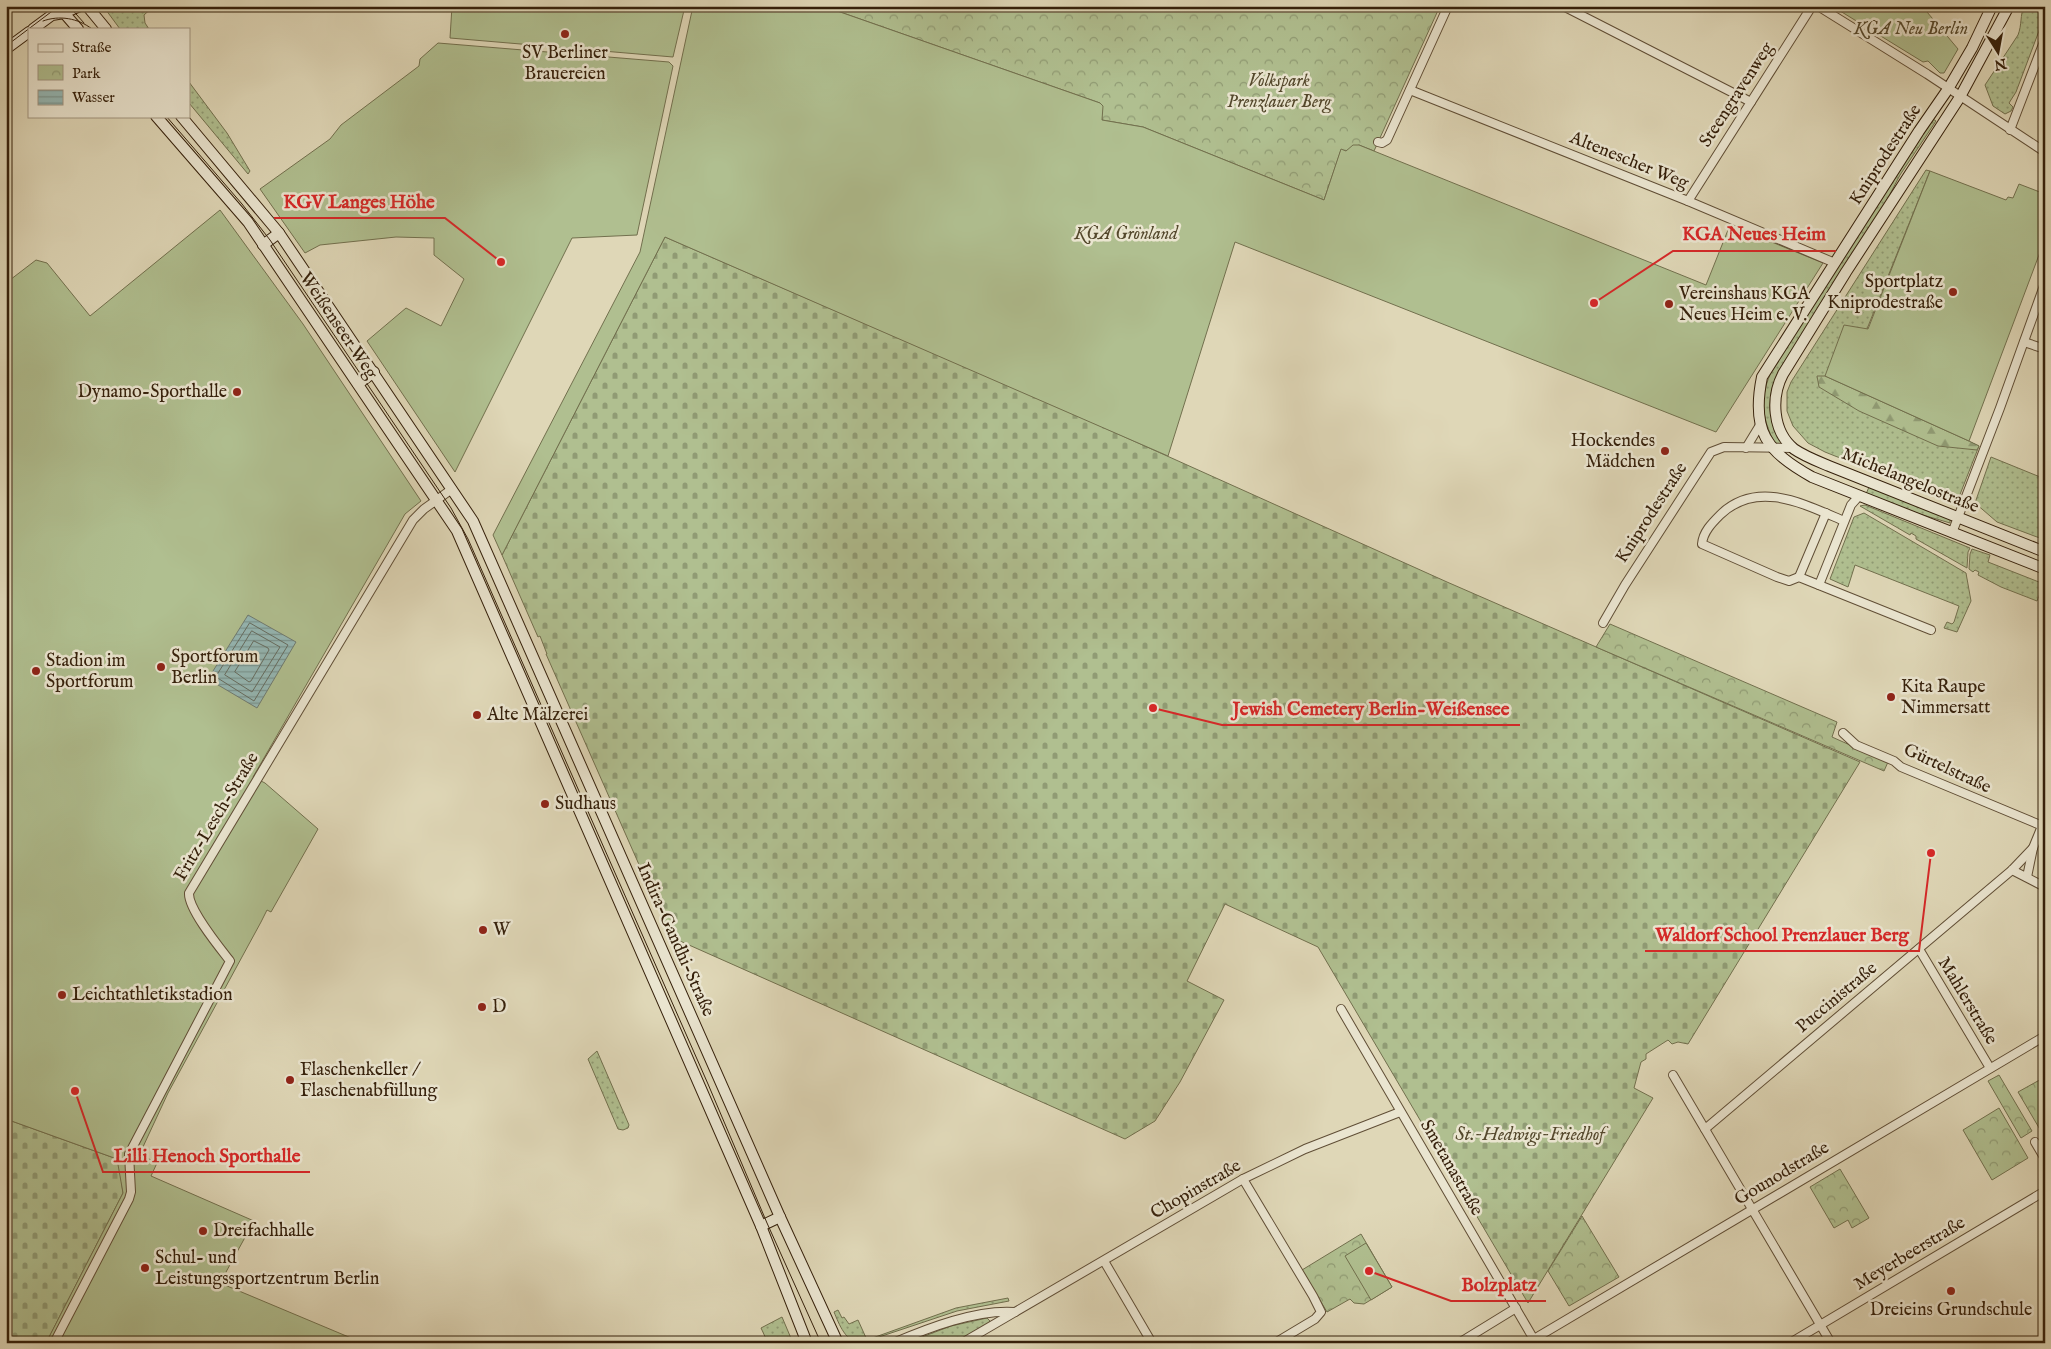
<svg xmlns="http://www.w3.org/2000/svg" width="2051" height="1349" font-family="'IM FELL English',serif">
<defs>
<pattern id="grass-dots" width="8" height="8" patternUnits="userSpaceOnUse" patternTransform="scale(1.25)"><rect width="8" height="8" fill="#b0bf90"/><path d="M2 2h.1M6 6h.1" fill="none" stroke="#909b74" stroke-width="1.8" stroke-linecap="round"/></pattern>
<pattern id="forest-firs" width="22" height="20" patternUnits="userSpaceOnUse" patternTransform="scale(1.25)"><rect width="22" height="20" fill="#b0bf90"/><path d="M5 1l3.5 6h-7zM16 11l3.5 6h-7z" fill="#909b74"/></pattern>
<pattern id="cemetery-stones" width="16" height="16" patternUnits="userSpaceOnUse" patternTransform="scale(1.25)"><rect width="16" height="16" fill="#b0bf90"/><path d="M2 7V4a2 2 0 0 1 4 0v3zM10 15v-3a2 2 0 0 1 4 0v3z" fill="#909b74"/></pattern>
<pattern id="park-crowns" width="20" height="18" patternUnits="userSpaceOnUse" patternTransform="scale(1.25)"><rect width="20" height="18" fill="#b0bf90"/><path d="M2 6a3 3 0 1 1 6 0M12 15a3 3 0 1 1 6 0" fill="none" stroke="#909b74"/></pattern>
<pattern id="water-rules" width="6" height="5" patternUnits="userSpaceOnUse" patternTransform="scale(1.25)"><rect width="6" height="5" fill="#95b8b5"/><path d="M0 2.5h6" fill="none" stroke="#7a9591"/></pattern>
</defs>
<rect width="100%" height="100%" fill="#dfd7b7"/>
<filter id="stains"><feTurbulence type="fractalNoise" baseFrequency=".004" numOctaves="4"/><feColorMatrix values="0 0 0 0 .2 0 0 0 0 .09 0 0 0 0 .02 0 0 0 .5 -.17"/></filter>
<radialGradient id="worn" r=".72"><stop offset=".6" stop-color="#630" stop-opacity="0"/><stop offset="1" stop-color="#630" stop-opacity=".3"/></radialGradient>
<g fill="url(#grass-dots)" stroke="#72704e">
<path d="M111 6H154L144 15 145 23 149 29H120L106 10Z"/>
<path d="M2024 6H2045V15L2016 92 2009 103 2013 107 2011 111 2005 114 1993 106 1985 85 2018 35C2022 25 2020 15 2024 6Z"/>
<path d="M189 82 227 133 250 171 248 174 189 103Z"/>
<path d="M1933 119 1936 121 1900 175 1879 215 1779 370C1766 399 1766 419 1785 445L1775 444C1761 416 1759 397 1773 368Z"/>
<path d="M1926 170 1930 171 1867 329 1825 376 1979 446 1959 497 1933 495 1825 452 1808 443 1793 426 1787 411V392L1791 382Z"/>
<path d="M1991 457 2045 479V540L1997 522 1975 503Z"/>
<path d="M1869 487 1950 519V523L1913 512 1866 494Z"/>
<path d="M1865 505 1970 548 1968 552 1967 568 1916 539V536L1911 533 1910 535 1860 506Z"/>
<path d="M1864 513 1966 573 1971 601 1957 632 1944 628 1947 622 1952 624 1954 622 1959 606 1855 565 1848 587 1830 579 1854 517Z"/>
<path d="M1972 549 1990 555 1988 562 2044 584 2037 601 2001 587 1978 575 1979 572 1975 570 1973 572 1969 569 1970 554Z"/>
<path d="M597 1051 629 1125 628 1128 623 1130 618 1129 588 1059Z"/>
<path d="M1008 1298 1009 1301 957 1311 861 1343C846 1343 839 1324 834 1312L838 1310 842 1318 844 1317 849 1324 858 1320 867 1340 956 1308Z"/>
<path d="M782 1317 793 1343H768L761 1328Z"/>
<path d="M987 1318 990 1321 988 1324 956 1343H906L951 1326Z"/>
</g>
<path fill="url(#forest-firs)" stroke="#72704e" d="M1817 376H1825L1969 441 1979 446 1977 450 1938 446 1859 411 1819 387Z"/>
<g fill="url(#cemetery-stones)" stroke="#72704e">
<path d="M665 237 1076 415 1447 582 1860 762 1688 1044 1678 1042 1672 1044 1668 1040 1646 1054V1059L1641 1062 1634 1088 1653 1098 1528 1303 1318 947 1225 904 1187 981 1224 1000 1180 1082 1155 1121 1125 1139 671 937 546 654H547L540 636 538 637 502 555Z"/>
<path d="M6 1119 117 1159 119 1163 123 1193 46 1343H6Z"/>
</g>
<g fill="url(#park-crowns)" stroke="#72704e">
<path d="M823 6H1440L1374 151 1359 145 1346 151 1341 150 1324 200 1143 127 1102 120 1100 103Z"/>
<path d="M1610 624 1837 722 1832 737 1888 762 1884 771 1596 647Z"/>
<path d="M1999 1075 2032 1131 2021 1138 1988 1081Z"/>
<path d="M2045 1077V1138L2018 1092Z"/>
<path d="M1999 1108 2028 1158 1992 1180 1963 1130Z"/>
<path d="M1840 1169 1869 1218 1852 1228 1848 1220 1834 1228 1810 1187Z"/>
<path d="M1582 1216 1619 1277 1569 1306 1548 1271Z"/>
<path d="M1361 1234 1392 1287 1364 1304 1354 1303 1350 1299 1327 1312 1302 1270Z"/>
</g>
<g fill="#b0bf90" stroke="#72704e">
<path d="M452 6H685L673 57 450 38Z"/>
<path d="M693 6H823L1100 103 1103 106 1102 120 1143 127 1324 200 1341 149 1346 151 1353 145H1359L1706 285 1730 225 1823 263 1716 432 1235 242 1168 456 665 237 502 555 493 535 640 252Z"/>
<path d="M1832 6H1922L1958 49 1944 73H1940L1928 61 1923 62Z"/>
<path d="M438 43 669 62 673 66 637 235 572 238 455 472 367 341 406 308 441 326 464 279 434 255V238L396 237 320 245 305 253 260 189 330 139 341 125 419 66 420 59Z"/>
<path d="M1930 171 2006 200 2008 197 2013 198 2019 184 2045 194V239L1969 441 1825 376 1844 325 1868 329Z"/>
<path d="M220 210 303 324 421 501 405 514 253 777 265 783 318 829 271 912 267 910 261 922 168 1093 142 1149 145 1157 157 1163 151 1176 254 1221 220 1283 363 1343H46L123 1193 117 1159 6 1119V283L36 260 47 263 90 316Z"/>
<path d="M1366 1243 1392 1287 1371 1300 1345 1256Z"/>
</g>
<path fill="url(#water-rules)" stroke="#6f7b71" d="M248 615 296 642 257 708 208 679Z"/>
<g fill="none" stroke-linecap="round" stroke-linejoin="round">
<g stroke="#656c60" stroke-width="1">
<path d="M250 623 288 645 254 701 216 677Z"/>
<path d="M252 631 280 647 252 692 225 675Z"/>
<path d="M254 641 268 648 269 650 251 681 249 682 235 672Z"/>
</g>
<g stroke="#604e36" stroke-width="10">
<g id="street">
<path d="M1563 6 1751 102"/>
<path d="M1818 6 1927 74 2045 152"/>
<path d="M1410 90 1688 201 1835 263"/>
<path d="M2010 130 2045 39"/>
<path d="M1378 142 1382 143 1387 140 1448 6"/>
<path d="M1688 201 1812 6"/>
<path d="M2024 342 2045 349"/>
<path d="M1746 448 1760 425"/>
<path d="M1844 521C1804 504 1757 479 1720 515 1712 523 1703 532 1702 544L1777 577 1789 581 1799 577 1931 630"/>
<path d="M1952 533 2000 408 2045 283"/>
<path d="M1799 577 1826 513"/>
<path d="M1819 585 1851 505 1859 496"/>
<path d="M1603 623 1625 585 1711 452 1724 447 1793 448"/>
<path d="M1843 733 1856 745 1894 761 1901 767 2045 827"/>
<path d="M2012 870 2045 887"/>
<path d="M2027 877 2033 848 2042 826"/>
<path d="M1919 949 1990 1068"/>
<path d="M1341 1009 1536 1343"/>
<path d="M1673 1075 1831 1343"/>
<path d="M1705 1129 2012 870 2033 848"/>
<path d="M2035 1142 2045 1159"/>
<path d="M1243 1179 1313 1296 1321 1312 1315 1319 1275 1343"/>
<path d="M1104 1261 1152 1343"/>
<path d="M1534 1339 2045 1036"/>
<path d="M54 1343 129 1199 131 1192 129 1154 230 961C219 947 188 909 189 893L413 520 424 509 452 489"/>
<path d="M893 1343C928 1328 977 1309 1015 1312"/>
<path d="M962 1343 1243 1179 1305 1149 1400 1112"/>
<path d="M1459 1343 1516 1308"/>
<path d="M1790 1343 2045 1191"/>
</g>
</g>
<g stroke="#35200b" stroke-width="12">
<g id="secondary">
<path d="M58 6 78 29"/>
<path d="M87 6 106 29"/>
<path d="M1992 6 1972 48 1948 89 1919 131 1762 377C1751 431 1766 451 1812 477L2045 569"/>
<path d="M2009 6 1960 97 1846 272 1783 374C1771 397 1772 431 1794 449 1804 456 1817 461 1829 466L2045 552"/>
<path d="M33 29 52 15 64 13 80 6"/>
<path d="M6 49 29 32"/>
<path d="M156 116 248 222 457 531 761 1226 807 1343"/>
<path d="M181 116 279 233 473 521 780 1217 838 1343"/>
<path d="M263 245 279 233"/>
<path d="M358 384 374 372"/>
<path d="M761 1226 780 1217"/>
</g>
</g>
<use href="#street" stroke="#eae5d0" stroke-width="8"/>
<use href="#secondary" stroke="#eae5d0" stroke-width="10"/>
<g stroke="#35200b" stroke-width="1">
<path d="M69 6 84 23"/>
<path d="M43 21C59 15 78 18 92 29"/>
<path d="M6 46 59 6"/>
<path d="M166 116 242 204 270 240 451 508 468 539 708 1084 767 1223 821 1343"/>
</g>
</g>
<g fill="#8f2418" stroke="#eae5d0" stroke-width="2">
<circle cx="565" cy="34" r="5"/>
<circle cx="1953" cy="292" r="5"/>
<circle cx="1669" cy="304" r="5"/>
<circle cx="237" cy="392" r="5"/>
<circle cx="1665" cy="451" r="5"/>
<circle cx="161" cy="667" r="5"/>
<circle cx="36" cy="671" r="5"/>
<circle cx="1891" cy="697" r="5"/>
<circle cx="477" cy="715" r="5"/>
<circle cx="545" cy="804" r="5"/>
<circle cx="483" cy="930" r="5"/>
<circle cx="62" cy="995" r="5"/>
<circle cx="482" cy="1007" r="5"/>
<circle cx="290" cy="1080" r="5"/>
<circle cx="203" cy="1231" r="5"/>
<circle cx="145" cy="1268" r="5"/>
<circle cx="1951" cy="1291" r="5"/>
</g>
<g text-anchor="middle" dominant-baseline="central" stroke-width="5" stroke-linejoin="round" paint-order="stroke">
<g font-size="18" font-style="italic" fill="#54482c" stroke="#eae5d0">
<text x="1911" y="29">KGA Neu Berlin</text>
<text x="1279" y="81">Volkspark<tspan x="1279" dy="21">Prenzlauer Berg</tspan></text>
<text x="1126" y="234">KGA Grönland</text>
<text x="1530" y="1135">St.-Hedwigs-Friedhof</text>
</g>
<g font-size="18" fill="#35200b" stroke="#eae5d0" text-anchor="start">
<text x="565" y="53" text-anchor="middle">SV Berliner<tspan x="565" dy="21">Brauereien</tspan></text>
<text x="1943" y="282" text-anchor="end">Sportplatz<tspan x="1943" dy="21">Kniprodestraße</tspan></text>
<text x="1679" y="294">Vereinshaus KGA<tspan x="1679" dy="21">Neues Heim e. V.</tspan></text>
<text x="227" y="392" text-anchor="end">Dynamo-Sporthalle</text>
<text x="1655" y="441" text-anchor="end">Hockendes<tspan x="1655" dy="21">Mädchen</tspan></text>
<text x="171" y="657">Sportforum<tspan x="171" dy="21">Berlin</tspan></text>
<text x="46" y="661">Stadion im<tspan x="46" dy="21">Sportforum</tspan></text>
<text x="1901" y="687">Kita Raupe<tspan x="1901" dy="21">Nimmersatt</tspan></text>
<text x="487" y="715">Alte Mälzerei</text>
<text x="555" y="804">Sudhaus</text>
<text x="493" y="930">W</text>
<text x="72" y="995">Leichtathletikstadion</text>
<text x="492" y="1007">D</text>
<text x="300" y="1070">Flaschenkeller /<tspan x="300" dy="21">Flaschenabfüllung</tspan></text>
<text x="213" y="1231">Dreifachhalle</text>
<text x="155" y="1258">Schul- und<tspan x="155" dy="21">Leistungssportzentrum Berlin</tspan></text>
<text x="1951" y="1310" text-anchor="middle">Dreieins Grundschule</text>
</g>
<g font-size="18" fill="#35200b" stroke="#eae5d0">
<text transform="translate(1737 95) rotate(-57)">Steengravenweg</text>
<text transform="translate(1886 155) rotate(-57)">Kniprodestraße</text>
<text transform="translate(1629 161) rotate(22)">Altenescher Weg</text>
<text transform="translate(338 326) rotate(56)">Weißenseer Weg</text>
<text transform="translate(1910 481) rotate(22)">Michelangelostraße</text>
<text transform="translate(1652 513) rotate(-57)">Kniprodestraße</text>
<text transform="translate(1947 769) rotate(25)">Gürtelstraße</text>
<text transform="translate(217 817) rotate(-59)">Fritz-Lesch-Straße</text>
<text transform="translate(675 940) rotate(66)">Indira-Gandhi-Straße</text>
<text transform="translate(1837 998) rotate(-40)">Puccinistraße</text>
<text transform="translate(1967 1001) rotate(59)">Mahlerstraße</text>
<text transform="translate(1451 1168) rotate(60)">Smetanastraße</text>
<text transform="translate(1782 1174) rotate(-31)">Gounodstraße</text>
<text transform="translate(1196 1190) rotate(-30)">Chopinstraße</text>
<text transform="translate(1910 1254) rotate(-31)">Meyerbeerstraße</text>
</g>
</g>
<path fill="none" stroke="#d62828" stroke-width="2" d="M501 262L445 218H274M1594 303L1673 251H1836M1153 708L1222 725H1520M1931 853L1919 951H1645M75 1091L103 1172H310M1369 1271L1451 1301H1546"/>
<g fill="#d62828" stroke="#eae5d0" stroke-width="2">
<circle cx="501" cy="262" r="5"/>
<circle cx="1594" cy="303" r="5"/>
<circle cx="1153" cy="708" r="5"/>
<circle cx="1931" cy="853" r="5"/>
<circle cx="75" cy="1091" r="5"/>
<circle cx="1369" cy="1271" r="5"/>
</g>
<g font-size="19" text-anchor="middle" font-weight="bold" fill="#d62828" stroke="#eae5d0" stroke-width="5" stroke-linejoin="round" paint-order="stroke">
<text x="359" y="208">KGV Langes Höhe</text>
<text x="1754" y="240">KGA Neues Heim</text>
<text x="1371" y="715">Jewish Cemetery Berlin-Weißensee</text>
<text x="1782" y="941">Waldorf School Prenzlauer Berg</text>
<text x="207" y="1162">Lilli Henoch Sporthalle</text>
<text x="1499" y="1291">Bolzplatz</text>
</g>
<rect width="2051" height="1349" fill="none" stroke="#dfd7b7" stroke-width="25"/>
<rect x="8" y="8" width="2036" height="1334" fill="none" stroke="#35200b" stroke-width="2.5"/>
<rect x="12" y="12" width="2026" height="1324" fill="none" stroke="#35200b"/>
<rect x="28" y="28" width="162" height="90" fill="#eae5d0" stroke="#a29681"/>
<rect x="38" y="44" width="25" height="8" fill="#eae5d0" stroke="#a29681"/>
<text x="72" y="52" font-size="15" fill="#35200b">Straße</text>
<rect x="38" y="65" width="25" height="15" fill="url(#park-crowns)" stroke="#a29681"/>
<text x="72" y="78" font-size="15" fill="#35200b">Park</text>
<rect x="38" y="90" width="25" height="15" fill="url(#water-rules)" stroke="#a29681"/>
<text x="72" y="102" font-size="15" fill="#35200b">Wasser</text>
<g transform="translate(1998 52) rotate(169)" stroke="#eae5d0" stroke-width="4" paint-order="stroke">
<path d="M0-4L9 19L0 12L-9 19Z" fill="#35200b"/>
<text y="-8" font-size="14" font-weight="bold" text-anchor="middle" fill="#35200b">N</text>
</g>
<rect width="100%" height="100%" filter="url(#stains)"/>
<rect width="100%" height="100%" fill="url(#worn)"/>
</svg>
